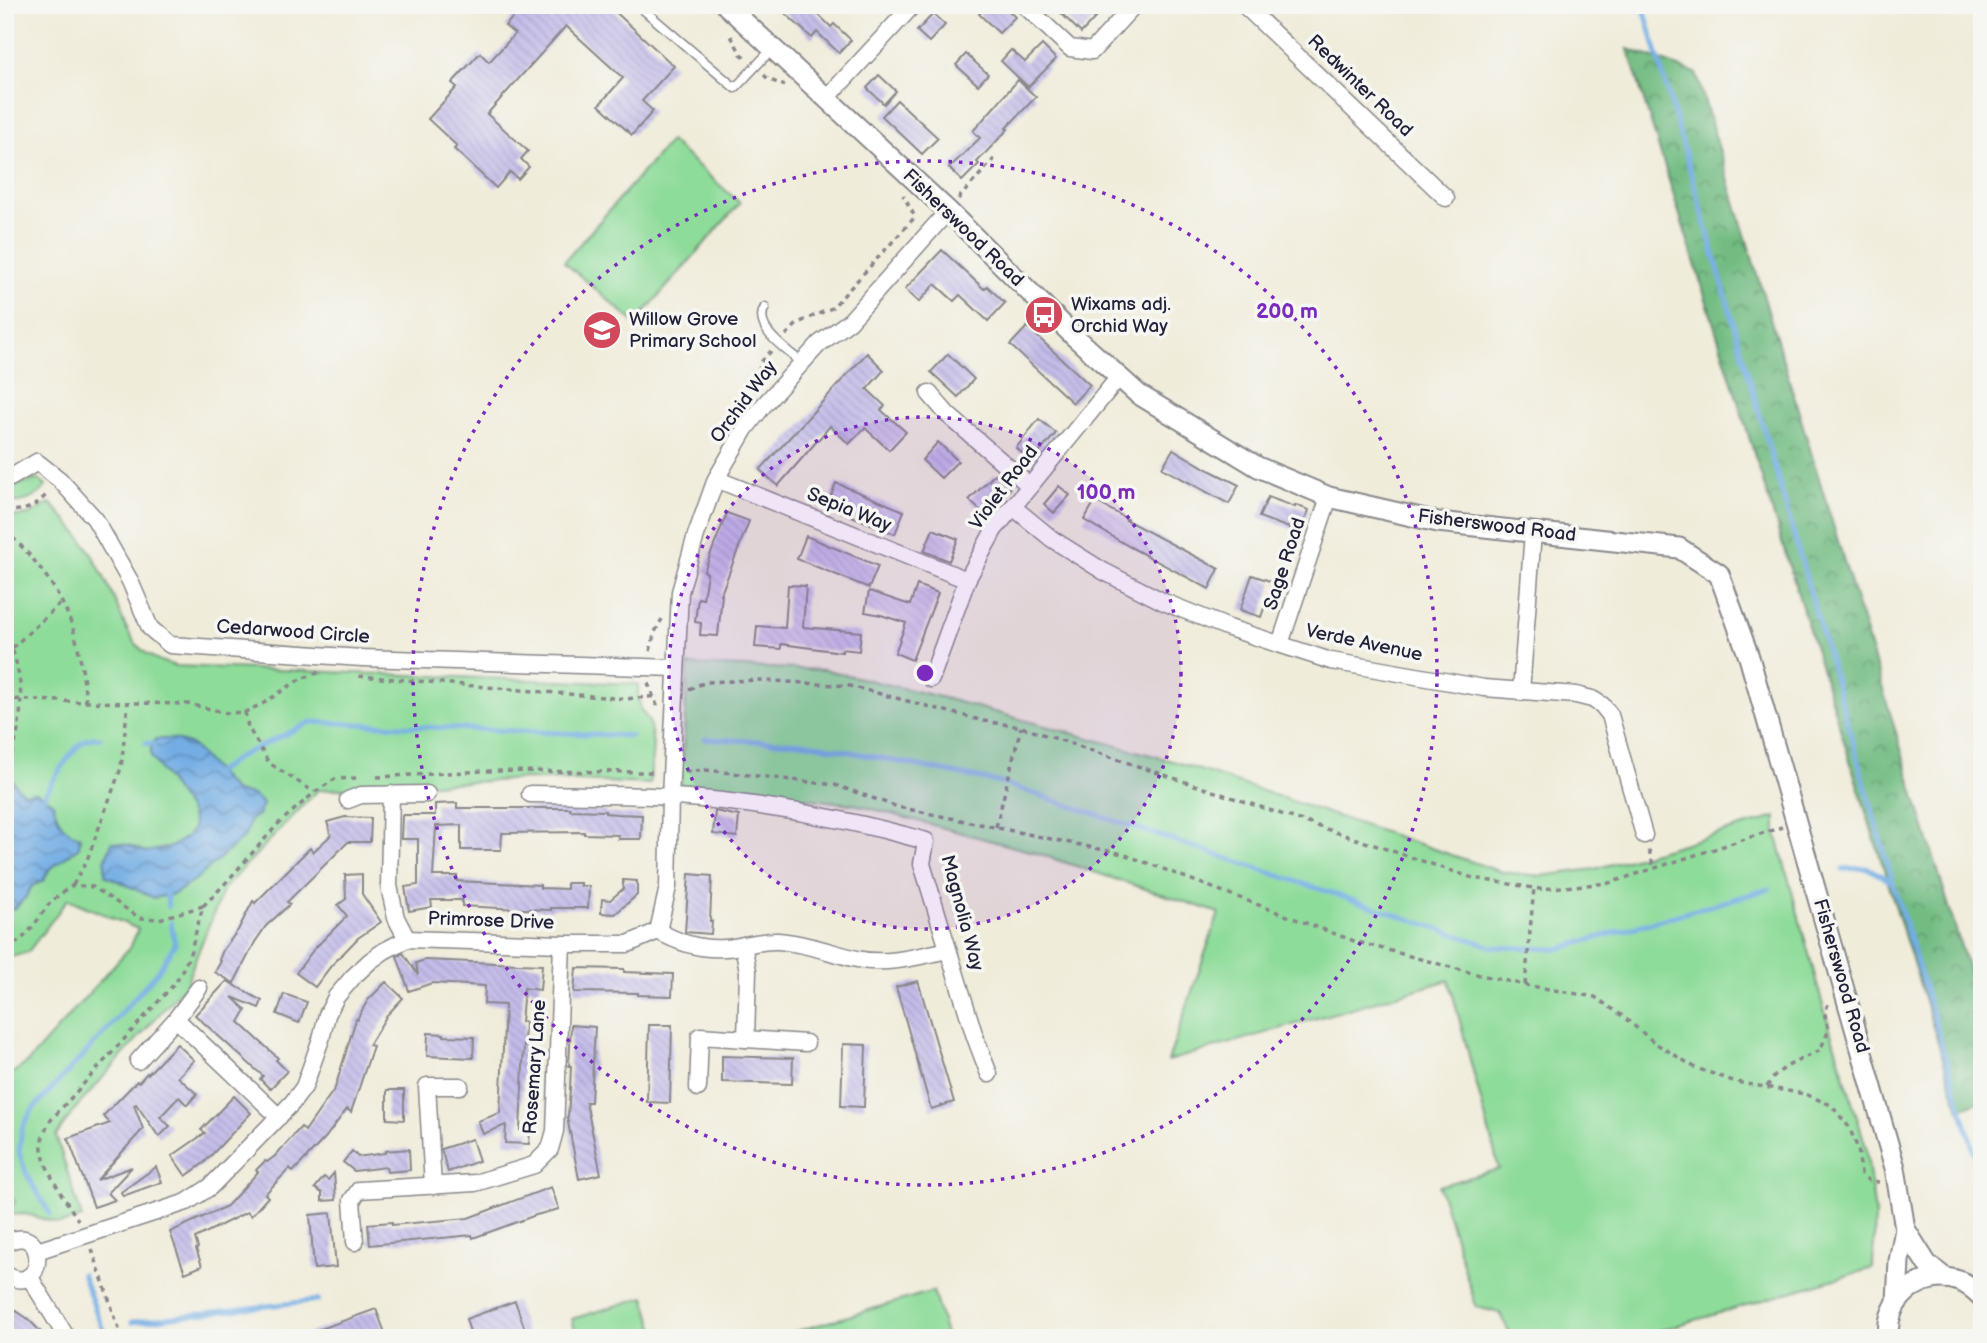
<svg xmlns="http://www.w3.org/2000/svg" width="1987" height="1343" font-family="'Balsamiq Sans',sans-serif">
<defs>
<pattern id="grass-tufts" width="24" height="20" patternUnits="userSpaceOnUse" patternTransform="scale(1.75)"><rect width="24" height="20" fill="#8edc9a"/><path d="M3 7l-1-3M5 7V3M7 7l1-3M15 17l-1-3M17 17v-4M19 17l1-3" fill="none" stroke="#7abc86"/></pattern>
<pattern id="forest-crowns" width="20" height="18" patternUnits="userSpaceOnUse" patternTransform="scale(1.75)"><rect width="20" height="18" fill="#72bc82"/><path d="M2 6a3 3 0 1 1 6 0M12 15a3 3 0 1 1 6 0" fill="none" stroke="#5d986c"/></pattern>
<pattern id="water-waves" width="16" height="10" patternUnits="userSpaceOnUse" patternTransform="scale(1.75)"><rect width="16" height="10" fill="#73ade4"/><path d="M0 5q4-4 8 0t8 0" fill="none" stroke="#5e8cba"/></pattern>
<pattern id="building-back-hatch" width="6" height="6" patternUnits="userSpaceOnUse" patternTransform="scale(1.75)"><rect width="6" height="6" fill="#c4bce9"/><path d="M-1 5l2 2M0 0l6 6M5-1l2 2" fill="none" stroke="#a8a1c9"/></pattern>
</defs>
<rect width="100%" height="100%" fill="#f6f6f2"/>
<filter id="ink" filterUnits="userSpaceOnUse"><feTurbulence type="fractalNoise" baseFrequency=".0143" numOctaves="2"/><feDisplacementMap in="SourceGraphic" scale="14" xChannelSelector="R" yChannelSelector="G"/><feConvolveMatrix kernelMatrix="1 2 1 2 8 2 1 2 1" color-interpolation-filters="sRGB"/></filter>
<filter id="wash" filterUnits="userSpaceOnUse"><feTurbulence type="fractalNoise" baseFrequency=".00686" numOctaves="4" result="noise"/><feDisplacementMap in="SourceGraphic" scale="28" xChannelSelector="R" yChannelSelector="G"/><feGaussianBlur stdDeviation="1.57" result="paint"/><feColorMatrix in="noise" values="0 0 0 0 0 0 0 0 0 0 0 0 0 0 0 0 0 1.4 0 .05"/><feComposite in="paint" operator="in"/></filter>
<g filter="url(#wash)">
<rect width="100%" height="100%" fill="#f0ecda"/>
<path fill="url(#grass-tufts)" stroke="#587f6a" stroke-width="2" d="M34 479 39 480 46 486C36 500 22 504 5 502V487L21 484Z"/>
<path fill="url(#forest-crowns)" stroke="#4a6f5e" stroke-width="2" d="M1628 49 1696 73 1982 1016V1100L1959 1110Z"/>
<g fill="#8edc9a" stroke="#587f6a" stroke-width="2">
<path d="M670 141 740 203 635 323 564 262Z"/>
<path d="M50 503C67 520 83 538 94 558 102 573 110 588 116 603 130 638 136 656 176 666L638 684V695L641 710 649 721 653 744 650 784 528 779 318 790 224 888 194 962 187 983 75 1109 56 1136 82 1218 60 1224 26 1214 5 1215 15 1202 5 1188V1078L27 1063 131 946 138 929 68 899 28 952 5 959V517L29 515Z"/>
<path d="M688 665 826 670 940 697 1176 762 1502 872 1541 876 1595 869 1776 817V833L1823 1006 1866 1147 1875 1215 1873 1268 1634 1338H1512L1500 1313 1476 1307 1439 1186 1499 1169 1449 980 1168 1061 1219 913 1033 852 858 805 721 787 681 786Z"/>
<path d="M933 1291 947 1338H774Z"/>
<path d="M645 1297 656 1333 641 1338H577L572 1319Z"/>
</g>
<g fill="url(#water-waves)" stroke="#4a6890" stroke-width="2">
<path d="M156 739H173L192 745 235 792 253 795 263 804 259 814 250 820 245 836 195 880 174 894 154 898 105 875V861L112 842 128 845 146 852 171 847 186 837 194 827 190 812 151 756V746Z"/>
<path d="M5 774H8L18 788 24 793 36 792 53 803C58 821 61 829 80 837L79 847 49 870 43 881 32 886 26 897 14 909 5 908Z"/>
</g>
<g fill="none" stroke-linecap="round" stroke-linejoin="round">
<g stroke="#73ade4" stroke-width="5">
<path d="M1643 5 1893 883 1982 1178"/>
<path d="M705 739 807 743 1002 783 1493 947 1558 949 1769 889"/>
<path d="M146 743 153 744"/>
<path d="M217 772 240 756 311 722 631 736"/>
<path d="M44 797C50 784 73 748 84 741 89 737 94 738 100 738"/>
<path d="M1843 869 1868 868 1893 883"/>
<path d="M167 895 168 907"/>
<path d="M50 1214 27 1175 19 1153 22 1128 33 1109 106 1031 158 971 175 944 171 923"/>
<path d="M82 1274 106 1338"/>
<path d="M132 1322 318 1300"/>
</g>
</g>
<g id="blocks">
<g fill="url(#building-back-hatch)">
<path d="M524 5H608L674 66 642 101 653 111 632 135 599 105 623 78 566 26 487 114 528 151 521 159 529 167 518 179 510 172 496 188 454 149 457 146 428 119 457 87 452 83 480 53 489 62 515 34 505 26Z"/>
<path d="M776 5H809L831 27 834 24 851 40 839 53 817 32 812 38Z"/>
<path d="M987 5H1003L1015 17 999 33 979 14Z"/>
<path d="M1053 5H1088L1098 15 1081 33Z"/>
<path d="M933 14 945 25 929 42 917 31Z"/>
<path d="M1042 45 1056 59 1028 87 1001 61 1011 50 1025 62Z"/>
<path d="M966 54 988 74 978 85 956 65Z"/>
<path d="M879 75 896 91 884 104 867 88Z"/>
<path d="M1018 80 1036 97 1006 128 1008 129 977 162 979 164 962 181 949 168 980 138 973 131Z"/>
<path d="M897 100 938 138 922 154 882 116Z"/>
<path d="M942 250 984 289 987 286 1005 303 988 321 960 295 954 301 935 284 919 302 905 289Z"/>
<path d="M1027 327 1090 385 1073 403 1010 345Z"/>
<path d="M867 353 884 370 867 389 885 406 881 410 906 432 889 450 865 428 849 444 830 426 778 486 760 470Z"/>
<path d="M948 354 974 379 958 397 931 372Z"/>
<path d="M1039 419 1056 433 1032 461 1016 448Z"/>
<path d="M938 442 958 461 941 478 922 460Z"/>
<path d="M1173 449 1207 469 1239 485 1229 504 1162 468Z"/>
<path d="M995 474 1010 489 985 515 969 500Z"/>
<path d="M836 483 904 511 895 534 827 506Z"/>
<path d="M1059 486 1070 495 1054 513 1044 504Z"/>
<path d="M1268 497 1295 507V505L1309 510 1300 532 1259 517Z"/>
<path d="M1095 501 1127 519 1126 520 1219 569 1209 589 1130 547 1084 520Z"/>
<path d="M727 513 749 521 721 594H722L718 636 700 635 701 623 695 622 698 598 703 599 707 573 704 571Z"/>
<path d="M933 529 958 539 949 561 924 551Z"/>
<path d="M806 536 878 566 869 588 797 559Z"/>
<path d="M1252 575 1273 582 1261 617 1240 610Z"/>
<path d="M788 585 806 586 803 627 861 632 859 651 842 649V652L781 644V649L755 647 757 626 785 628Z"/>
<path d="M917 585 938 593 912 660 895 653 906 623 881 615 865 612 869 591 910 605Z"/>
<path d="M457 803V808H570V810L605 811V813L617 814 642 815 641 839H618V835L584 834V832L502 833 501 850H461V825L436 826 433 876H457V881L540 885V888L567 889V883H581V886H589L588 908H551V910L499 908 462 906V900H431L432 907 409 911 405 887 418 885V839H401L402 815H435V804Z"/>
<path d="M715 811 739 816 737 837 713 834Z"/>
<path d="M345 817 371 818 370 842H348L287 902 290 904 266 926 255 942 234 983 215 972 221 961 219 960 223 950 238 930 253 901 255 903 310 848 313 852 331 835 327 822Z"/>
<path d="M362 874V894L381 922 358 938 331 966 315 987 296 973 314 949 347 916 338 905 346 899 345 875Z"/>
<path d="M689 874 712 876 710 921H712L711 934 685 932Z"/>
<path d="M623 880 637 881V895L615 914 601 913 602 899 610 900 623 889Z"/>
<path d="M403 953 418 975 416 963 425 960 542 965 540 990 524 988 521 1022H525L520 1130H530L529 1144 505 1143 506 1125 483 1134 478 1121 500 1113 505 1005 484 1004 485 986 432 983 409 991 397 956Z"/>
<path d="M576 968 624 969V972L673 974 672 996 638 995V993L574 992Z"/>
<path d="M227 981 262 1001 259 1008 232 997 246 1010 239 1022 278 1058 276 1060 287 1071 270 1089 260 1079 263 1076 195 1015Z"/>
<path d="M918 981 954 1102 931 1109 896 987Z"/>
<path d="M386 982 403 998 387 1015 369 1045 373 1046 351 1112 347 1109 325 1138 293 1172 290 1168 265 1194 268 1197 251 1216 247 1212 195 1238 198 1248 196 1249 202 1266 185 1273 170 1232 227 1206 258 1172 256 1170 265 1161 267 1162 275 1156 301 1127 305 1131 335 1088 356 1019 359 1020 357 1019 368 1000Z"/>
<path d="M284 994 307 1002 299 1023 277 1014Z"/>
<path d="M571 1025 595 1027 591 1102H586L601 1174 579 1179 567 1117 568 1116 570 1089 571 1066H569Z"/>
<path d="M649 1025H672L670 1103 647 1102Z"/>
<path d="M428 1033 444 1034V1036L474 1037 473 1058 427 1056Z"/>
<path d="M177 1044 194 1060 178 1077 197 1094 187 1105 179 1097 160 1117 170 1126 159 1137 136 1104 134 1105 143 1129 97 1180 132 1167 108 1193 115 1200 94 1207 68 1138 110 1123 103 1116 137 1081 139 1082 147 1073 148 1074Z"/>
<path d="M843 1044 866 1045 864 1107 841 1106Z"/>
<path d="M722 1056 793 1058 792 1084 722 1082Z"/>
<path d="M387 1090H404V1120L387 1119Z"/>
<path d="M234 1096 251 1113 204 1163 186 1176 172 1156 205 1133 201 1130Z"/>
<path d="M472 1139 479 1161 448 1172 441 1149Z"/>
<path d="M409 1149 410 1170 387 1172 386 1167 354 1171 343 1162 352 1151 358 1157 385 1153V1151Z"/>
<path d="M156 1167 162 1182 123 1196 121 1192Z"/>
<path d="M334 1173 336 1200 322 1201V1193L315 1188 324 1177 328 1180Z"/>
<path d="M551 1187 559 1209 536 1215 473 1238 472 1235 370 1245 368 1224 392 1222V1225L468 1218Z"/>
<path d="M331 1213 336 1267 314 1269 310 1215Z"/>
<path d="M515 1301 528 1338H472L466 1319Z"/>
<path d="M5 1304 27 1318 47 1338H17L5 1330Z"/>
<path d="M376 1309 387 1338H302L301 1336Z"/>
</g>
</g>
</g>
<g filter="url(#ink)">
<use href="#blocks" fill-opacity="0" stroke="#89878a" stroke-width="2"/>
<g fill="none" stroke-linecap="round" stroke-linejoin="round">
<g stroke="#89878a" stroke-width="11">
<g id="service">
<path d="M638 5 735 88 773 48"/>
<path d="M765 307C752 328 787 350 801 362"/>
</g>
</g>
<g stroke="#89878a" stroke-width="19">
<g id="minor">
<path d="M1024 5 1070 48 1092 51 1134 5"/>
<path d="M1244 5 1446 198"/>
<path d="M826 99 913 5"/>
<path d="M929 393 948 415 1030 486"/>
<path d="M5 478H10L37 462 60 480 95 519 130 581 150 628 170 645 362 658 676 668"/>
<path d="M716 479 967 580"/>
<path d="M1013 507 1052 539 1103 571 1164 602 1229 628 1331 661 1484 688 1576 695 1592 699 1602 705 1610 715 1644 835"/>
<path d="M1280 644 1329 497"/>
<path d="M931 679 967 580 994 530 1119 377"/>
<path d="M1521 692 1533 532"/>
<path d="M391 794 389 886 396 918 407 939"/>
<path d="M530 794C594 795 658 794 722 801 791 809 860 822 926 841L922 864 975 1037 989 1074"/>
<path d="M348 800 361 795 427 794"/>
<path d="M658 931 668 887 670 798 680 592 696 535 716 479 745 429 763 406 819 344 850 321 948 211"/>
<path d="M743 945 748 971 746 1039"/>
<path d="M176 1019 279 1117"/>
<path d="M138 1061 176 1019 199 988"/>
<path d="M698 1088 700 1036 806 1043"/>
<path d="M433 1186 427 1086H460"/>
<path d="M355 1242 352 1200 359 1190 475 1183 534 1165 550 1149 555 1131 562 944"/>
<path d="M5 1244C48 1217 48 1301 5 1274"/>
<path d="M37 1251 187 1202 210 1187 292 1103 304 1087 321 1039 327 1015 336 997 353 977 370 961 384 951 407 939 562 944H628L658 931C679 943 700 950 725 948 742 947 760 940 778 941 806 943 831 953 857 959 887 966 919 956 948 950"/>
<path d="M29 1276 67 1338"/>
</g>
</g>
<g stroke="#89878a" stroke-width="23">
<g id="tertiary">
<path d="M726 5 948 211 1075 337 1138 394 1258 467 1329 497 1438 522 1679 548 1719 574 1749 657 1895 1168 1905 1229 1899 1261 1897 1302"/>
<path d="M1905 1229 1927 1264 1945 1278"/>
<path d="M1889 1338C1883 1300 1923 1268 1959 1281 1968 1284 1975 1290 1982 1297"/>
</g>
</g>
<g stroke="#89878a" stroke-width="3.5" stroke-dasharray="5 5" stroke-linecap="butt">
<path d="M731 36 741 54 746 58"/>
<path d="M764 75 768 79 785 86"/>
<path d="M958 199 994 159"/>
<path d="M786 335 798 323 832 308 907 226 915 217 903 195"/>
<path d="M754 391 761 362 771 351"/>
<path d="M5 510C27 512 35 507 49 492"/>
<path d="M5 531C31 553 53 582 67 613 79 640 83 673 86 702"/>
<path d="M5 632C27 678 25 726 5 772"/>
<path d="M12 648 61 603"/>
<path d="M650 651 655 632 662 619"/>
<path d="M359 676 626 699 658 696"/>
<path d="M648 683 658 708"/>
<path d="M689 689 706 682 758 680 850 686 984 721 1021 727 1473 878 1540 889 1609 883 1782 827"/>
<path d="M5 699 86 702 188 704 228 713 245 712 264 703 300 679 320 672"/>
<path d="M245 712 248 727 269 763 314 792"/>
<path d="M685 772 706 770 835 785 898 807 1123 854 1354 941 1476 974 1525 985 1595 997 1621 1015 1655 1043 1696 1068 1736 1082 1805 1094 1831 1105 1849 1127 1858 1149 1861 1174 1869 1181 1879 1182"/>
<path d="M377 777 483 771 656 772"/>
<path d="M996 827 1021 727"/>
<path d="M1649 850 1654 868"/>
<path d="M73 885 87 860 121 768 128 702"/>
<path d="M203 906 222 887 278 824 315 792 335 779 359 778"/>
<path d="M5 947C27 943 37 918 50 903 57 896 66 890 73 885L93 887 140 918 159 919 203 906 189 957 176 982 50 1121C47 1127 43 1133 42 1141 39 1165 66 1200 78 1220"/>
<path d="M1525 985 1534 888"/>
<path d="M1767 1087C1778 1066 1800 1061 1820 1050L1829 1030 1825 1016 1827 1006 1829 1004"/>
<path d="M92 1249 122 1338"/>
</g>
<use href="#service" stroke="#fff" stroke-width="8"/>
<use href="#minor" stroke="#fff" stroke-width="16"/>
<use href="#tertiary" stroke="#fff" stroke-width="19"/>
</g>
</g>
<circle cx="925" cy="673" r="256" fill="#7b2cbf" fill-opacity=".12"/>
<g fill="none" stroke="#7b2cbf" stroke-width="3.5" stroke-dasharray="3.5 7">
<circle cx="925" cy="673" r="256"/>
<circle cx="925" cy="673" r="512"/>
</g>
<defs>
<g id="bus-disc" transform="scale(2.0125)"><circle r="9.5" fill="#d1495b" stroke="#f6f6f2"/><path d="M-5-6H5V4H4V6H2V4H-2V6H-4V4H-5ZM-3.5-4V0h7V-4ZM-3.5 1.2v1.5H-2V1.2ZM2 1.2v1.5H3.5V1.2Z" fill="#fff"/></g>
<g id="school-disc" transform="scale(2.0125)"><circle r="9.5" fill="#d1495b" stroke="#f6f6f2"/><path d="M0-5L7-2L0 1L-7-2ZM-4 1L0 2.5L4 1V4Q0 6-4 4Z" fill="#fff"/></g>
</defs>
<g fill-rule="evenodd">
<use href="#bus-disc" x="1044" y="315"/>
<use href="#school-disc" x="602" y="330"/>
</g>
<g text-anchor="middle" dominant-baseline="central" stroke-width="7" stroke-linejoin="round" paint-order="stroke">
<g font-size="19" fill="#22223b" stroke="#f6f6f2">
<text transform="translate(1360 86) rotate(44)">Redwinter Road</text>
<text transform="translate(963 228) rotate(44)">Fisherswood Road</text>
<text transform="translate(744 402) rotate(-53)">Orchid Way</text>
<text transform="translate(1004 488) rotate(-53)">Violet Road</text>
<text transform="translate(849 510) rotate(22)">Sepia Way</text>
<text transform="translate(1497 526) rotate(7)">Fisherswood Road</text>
<text transform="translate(1285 564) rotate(-72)">Sage Road</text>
<text transform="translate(293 632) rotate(4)">Cedarwood Circle</text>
<text transform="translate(1364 643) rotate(12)">Verde Avenue</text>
<text transform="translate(962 913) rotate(75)">Magnolia Way</text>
<text transform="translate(491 921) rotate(2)">Primrose Drive</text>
<text transform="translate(1841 976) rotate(74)">Fisherswood Road</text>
<text transform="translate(535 1067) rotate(-86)">Rosemary Lane</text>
</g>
<g font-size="19" fill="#22223b" stroke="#f6f6f2" text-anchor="start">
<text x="1071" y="304">Wixams adj.<tspan x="1071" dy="22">Orchid Way</tspan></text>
<text x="629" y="319">Willow Grove<tspan x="629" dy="22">Primary School</tspan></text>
</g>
</g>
<circle cx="925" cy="673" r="10" fill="#7b2cbf" stroke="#f6f6f2" stroke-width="3.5"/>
<g font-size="21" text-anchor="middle" font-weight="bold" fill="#7b2cbf" stroke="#f6f6f2" stroke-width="7" stroke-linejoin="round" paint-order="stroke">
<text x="1287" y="318">200 m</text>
<text x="1106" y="499">100 m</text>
</g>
<rect width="1987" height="1343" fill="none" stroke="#f6f6f2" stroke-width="28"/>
</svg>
